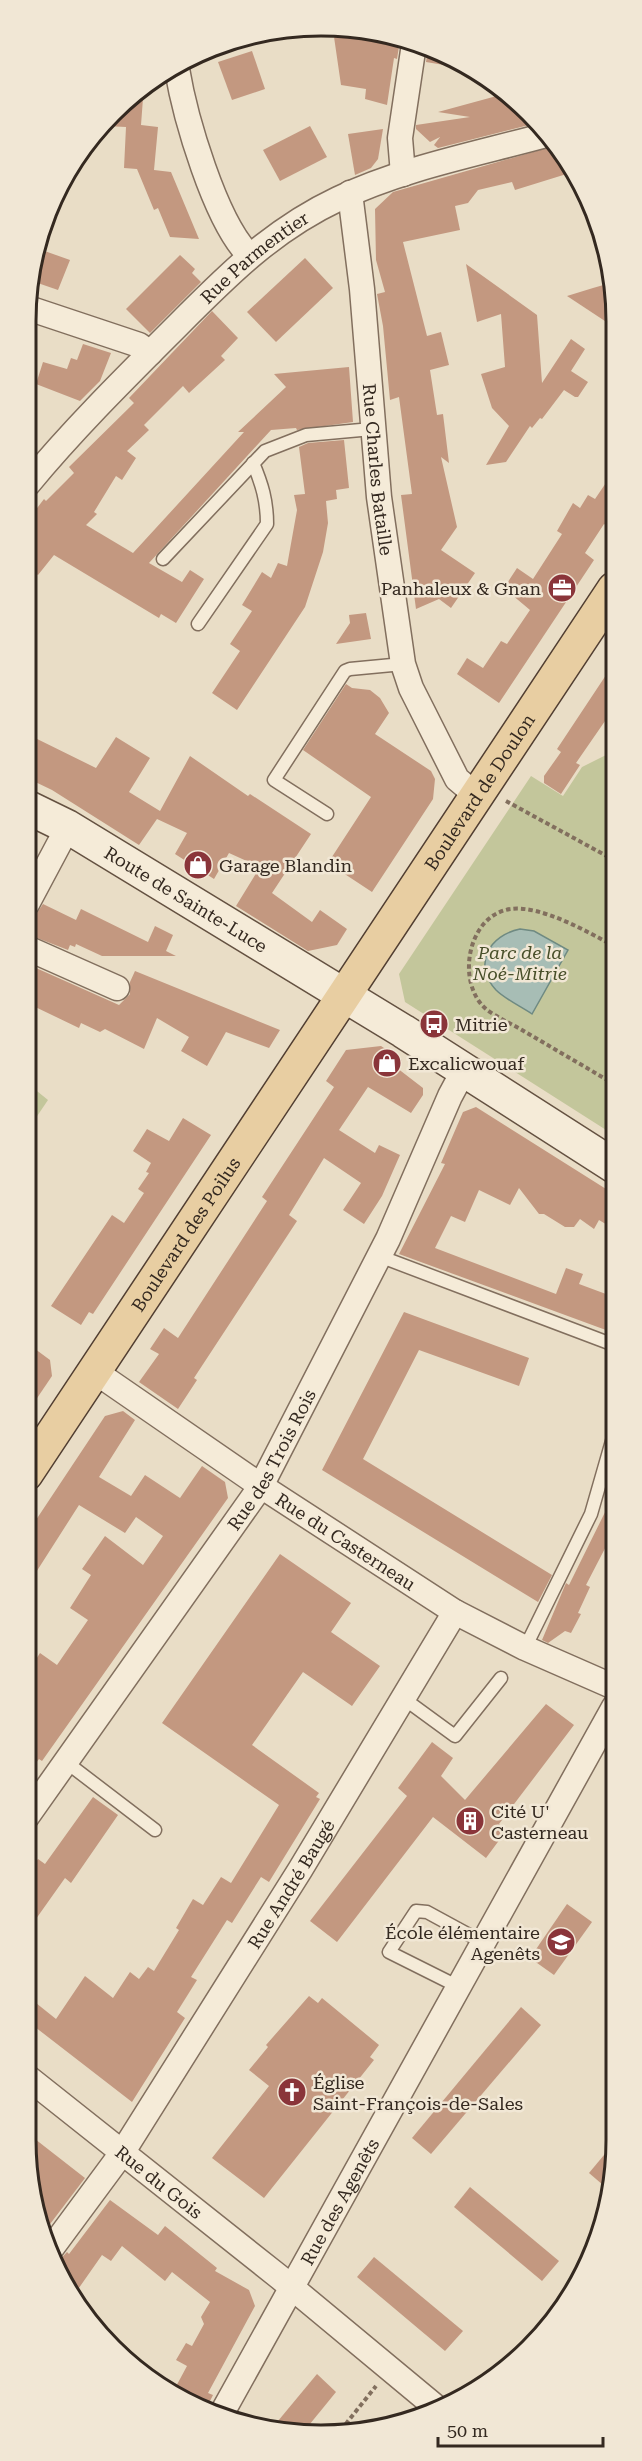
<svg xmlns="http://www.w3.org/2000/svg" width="642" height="2461" font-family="'Roboto Serif',serif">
<rect width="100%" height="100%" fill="#e9ddc6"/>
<g fill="#c3c69b">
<path d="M614 751V1135L405 1002 399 974 531 776 563 796 582 767Z"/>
<path d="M27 1083 48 1100 27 1131Z"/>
</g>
<path fill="#a7bdb5" stroke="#6f8a82" stroke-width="1.5" d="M520 929 534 931 568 950 532 1014C520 1006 505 999 496 990 472 964 490 935 520 929Z"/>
<g fill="#c39880">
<path d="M360 28 400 40 397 59 394 58 387 105 365 99 366 89 341 85 333 30Z"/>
<path d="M428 49 452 56 450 66 426 62Z"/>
<path d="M252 51 265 89 232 100 218 62Z"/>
<path d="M144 85 141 125 158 127 154 170 171 172 199 239 170 237 158 208 154 210 137 169 124 168 126 127 106 126Z"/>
<path d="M504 94 530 112 537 123 438 148 434 145 440 137 430 142 416 129V125L470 117 438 112Z"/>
<path d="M310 126 327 157 280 181 263 150Z"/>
<path d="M383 129 378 159 371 168 355 175 348 134Z"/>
<path d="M554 146 573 172 515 190 512 182 478 190 468 203 455 206 460 230 403 242 427 336 441 332 449 365 430 370 437 415 443 414 449 463 441 457 457 527 441 550 475 573 451 608 439 599 416 609 401 495 412 494 399 397 390 400 383 326 377 294 385 292 376 260 375 209 393 192Z"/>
<path d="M39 249 70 260 58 290 29 280Z"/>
<path d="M180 255 195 269 192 273 201 282 150 333 126 309Z"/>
<path d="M305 258 333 288 276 342 247 312Z"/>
<path d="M466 264 537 315 542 383 571 339 585 349 571 371 588 382 578 397H575L564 390 542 419 540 418 532 428 530 426 506 462 486 465 509 426 492 408 481 374 505 367 501 314 477 322Z"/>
<path d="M614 282V327L567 296 593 288Z"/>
<path d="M212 311 238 338 221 356 225 360 189 393 183 386 144 425 149 430 127 451 136 458 122 480 116 476 94 512 97 514 86 525 133 553 244 432H238L286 387 274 374 349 367 353 422 297 430 296 428 271 430 149 563 182 582 190 570 204 579 176 623 161 614 159 618 54 555 38 575 28 568V520L44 499 46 501 74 473 69 467 134 403 129 398Z"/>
<path d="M83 344 111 353 100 381 80 401 36 384 43 362 67 369 71 358 77 360Z"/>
<path d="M344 440 349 488 336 490 337 499 326 501 328 523 323 552 305 607 237 710 212 693 240 651 230 644 252 611 242 605 262 572 271 578 278 563 287 566 297 510 294 495 305 494 299 447 308 443Z"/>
<path d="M614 471V530L604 524 585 553 594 560 499 703 457 674 467 658 483 668 501 641 507 644 530 610 504 588 517 568 533 579 562 534 557 531 573 503 580 508 588 495 595 499Z"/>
<path d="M366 613 371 639 336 644 350 623 349 615Z"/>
<path d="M614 663V708L576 763 580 765 561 794 544 783V776L561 752 557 749Z"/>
<path d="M346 684 352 688 370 690 380 698 389 713 375 734 431 771 435 779 433 799 372 892 328 863 371 797 303 750Z"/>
<path d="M27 734 96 768 116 737 150 758 129 792 160 811 190 756 248 796 250 794 311 834 272 893 312 922 320 910 347 929 337 945 308 951 236 906 260 867 229 853 214 879 175 854 187 833 157 819 139 845 52 790 27 778Z"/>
<path d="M43 904 76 920 81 909 148 942 155 926 173 935 166 951 176 956H102L76 944 75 947 70 945 68 950 27 934V918L35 916Z"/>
<path d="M27 964 119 1005 130 994V982L135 971 280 1030 269 1048 226 1032 207 1066 181 1051 189 1037 157 1018 144 1049 105 1029 100 1032 81 1023 79 1028 27 1003Z"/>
<path d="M381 1046 402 1060 397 1068 423 1088V1095L411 1113 368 1087 339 1130 375 1153 379 1145 400 1155 382 1196 364 1224 343 1210 361 1183 324 1158 289 1215 297 1221 194 1378 197 1380 178 1409 139 1382 159 1354 150 1349 164 1328 178 1338 267 1201 262 1197 334 1087 326 1081 346 1050Z"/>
<path d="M476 1107 614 1194V1229L599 1220 594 1229 580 1219 574 1227H565L544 1214H539L519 1188 510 1205 479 1190 465 1222 451 1216 435 1248 556 1294 566 1268 583 1274 579 1284 614 1297V1333L399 1254 445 1164 441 1163 463 1112Z"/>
<path d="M183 1118 211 1135 93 1314 89 1312 81 1325 51 1306 112 1215 124 1223 144 1193 138 1189 149 1173 146 1172 151 1163 133 1151 147 1129 169 1141Z"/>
<path d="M404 1312 529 1358 519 1386 419 1350 363 1459 552 1575 538 1602 322 1470Z"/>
<path d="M27 1343 50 1360 52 1376 27 1413Z"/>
<path d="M123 1411 135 1420 99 1477 131 1496 145 1475 180 1498 202 1466 225 1482 228 1498 42 1761 39 1759 26 1776V1675L40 1653 57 1665 88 1620 70 1608 91 1575 82 1569 105 1536 143 1565 163 1536 136 1517 125 1533 79 1505 26 1588V1535L105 1416Z"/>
<path d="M614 1494V1531L586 1585 590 1587 578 1613 581 1614 571 1633 565 1631 548 1643 542 1640 566 1583 569 1585Z"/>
<path d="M280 1554 351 1603 331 1632 380 1666 352 1706 303 1672 252 1745 319 1793 316 1797 320 1799 269 1882 261 1877 232 1923 227 1920 191 1977 197 1980 177 2012 185 2018 132 2102 26 2020V1995L56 2019 85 1976 113 1998 130 1972 139 1979 148 1967 154 1971 179 1930 176 1928 193 1899 203 1905 221 1877 231 1883 279 1805 162 1723Z"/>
<path d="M546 1704 574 1725 499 1824 506 1831 486 1858 433 1817 337 1942 310 1921 407 1796 398 1788 432 1742 453 1758 441 1776 465 1800Z"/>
<path d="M93 1797 118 1815 71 1883 65 1878 26 1933V1876L38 1859 45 1864Z"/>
<path d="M567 1904 592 1922 554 1975 530 1958Z"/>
<path d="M309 1996 318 2003 322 1998 379 2045 370 2057 374 2060 264 2198 212 2158 269 2086 249 2070 268 2047 266 2045Z"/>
<path d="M521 2007 541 2025 431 2154 412 2138Z"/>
<path d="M26 2132 85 2178 44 2232 26 2140Z"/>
<path d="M614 2143V2179L610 2191 589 2173Z"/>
<path d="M470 2187 559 2261 542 2281 454 2207Z"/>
<path d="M110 2200 158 2235 165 2226 217 2268 215 2271 249 2290 255 2306 208 2393 213 2395 206 2409 190 2405 173 2392 187 2366 176 2360 186 2343 192 2346 204 2324 201 2317 210 2302 172 2272 165 2281 122 2246 111 2261 102 2255 74 2295 55 2265 67 2252 69 2254Z"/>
<path d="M374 2257 463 2331 445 2351 357 2277Z"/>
<path d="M317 2374 336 2392 301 2435 273 2427Z"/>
</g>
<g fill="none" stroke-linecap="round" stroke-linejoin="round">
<g stroke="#826f5e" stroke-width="15">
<g id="lane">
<path d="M163 559 265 451 306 435 372 429"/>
<path d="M198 624 267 524C267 501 262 484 253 463"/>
<path d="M327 814 274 780 345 671 350 669 403 664"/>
<path d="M379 1256 614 1345"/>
<path d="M525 1648 591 1514 614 1434"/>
<path d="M403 1698 455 1736 501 1678"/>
<path d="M66 1762 155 1830"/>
<path d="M459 1987 389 1952 416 1911 427 1912 484 1943"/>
</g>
</g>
<g stroke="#826f5e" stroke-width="27">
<g id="street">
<path d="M177 69C185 117 215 221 249 255"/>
<path d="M403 174 400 138 414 44"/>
<path id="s1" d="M350 193 362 289 379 497 403 664 411 688 457 779 476 795"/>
<path d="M28 308 139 345 150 353"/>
<path id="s2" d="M28 484C71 432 120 383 168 335 222 281 268 232 338 199 403 168 477 154 546 135"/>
<path d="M27 904 68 827"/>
<path d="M27 948 117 988"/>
<path id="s3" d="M94 1371 261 1486 455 1612 525 1648 614 1687"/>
<path id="s4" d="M26 1818 261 1486 388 1239 450 1096 464 1070"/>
<path id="s5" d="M26 2076 278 2276 437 2408"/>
<path id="s6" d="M48 2253 122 2153 300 1870 455 1612"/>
<path id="s7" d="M222 2413 614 1707"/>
</g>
</g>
<g stroke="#645141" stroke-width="36">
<g id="secondary">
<path id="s8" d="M27 807 68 827 403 1031 614 1166"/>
</g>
</g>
<g stroke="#513e31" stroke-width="36">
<g id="primary">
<path id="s9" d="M26 1474 614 589"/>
</g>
</g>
<g stroke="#826f5e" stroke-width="4" stroke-dasharray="4.5 3" stroke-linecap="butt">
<path d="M506 801 614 860"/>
<path d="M609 1081C580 1064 551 1047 522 1030 510 1023 496 1017 486 1009 455 982 468 914 511 909 541 905 588 932 614 946"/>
<path d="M614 1084 609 1081 614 1072"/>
<path d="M341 2430 376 2386"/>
</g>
<use href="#lane" stroke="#f5ebd8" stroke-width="12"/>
<use href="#street" stroke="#f5ebd8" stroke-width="24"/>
<use href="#secondary" stroke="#f5ebd8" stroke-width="33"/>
<use href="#primary" stroke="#e8cea2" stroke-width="33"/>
</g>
<defs>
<g id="office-disc" transform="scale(1.5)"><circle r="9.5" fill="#8a353a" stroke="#f1e7d5"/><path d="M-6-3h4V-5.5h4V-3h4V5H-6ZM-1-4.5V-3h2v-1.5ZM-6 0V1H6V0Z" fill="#fff"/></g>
<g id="shop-disc" transform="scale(1.5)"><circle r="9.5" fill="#8a353a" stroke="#f1e7d5"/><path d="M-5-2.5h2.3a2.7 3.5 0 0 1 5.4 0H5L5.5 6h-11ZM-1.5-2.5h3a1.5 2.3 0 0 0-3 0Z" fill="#fff"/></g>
<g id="bus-disc" transform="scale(1.5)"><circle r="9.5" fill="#8a353a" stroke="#f1e7d5"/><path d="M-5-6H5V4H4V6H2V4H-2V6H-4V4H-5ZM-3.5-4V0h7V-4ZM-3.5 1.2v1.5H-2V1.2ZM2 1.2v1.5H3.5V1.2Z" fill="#fff"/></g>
<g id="building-disc" transform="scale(1.5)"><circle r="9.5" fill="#8a353a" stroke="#f1e7d5"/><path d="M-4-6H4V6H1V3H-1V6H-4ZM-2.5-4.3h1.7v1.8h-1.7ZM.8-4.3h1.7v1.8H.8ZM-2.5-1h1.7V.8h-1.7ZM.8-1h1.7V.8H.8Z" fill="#fff"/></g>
<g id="school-disc" transform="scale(1.5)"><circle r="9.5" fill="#8a353a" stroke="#f1e7d5"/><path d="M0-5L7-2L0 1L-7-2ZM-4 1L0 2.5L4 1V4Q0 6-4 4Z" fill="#fff"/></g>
<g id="church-disc" transform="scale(1.5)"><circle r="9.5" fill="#8a353a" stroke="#f1e7d5"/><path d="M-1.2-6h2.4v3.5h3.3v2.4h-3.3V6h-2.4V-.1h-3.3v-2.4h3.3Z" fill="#fff"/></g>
</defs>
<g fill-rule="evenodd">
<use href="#office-disc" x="562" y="588"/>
<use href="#shop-disc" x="198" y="865"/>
<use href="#bus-disc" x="434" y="1024"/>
<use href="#shop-disc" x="387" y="1063"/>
<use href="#building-disc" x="470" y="1821"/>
<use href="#school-disc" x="561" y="1942"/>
<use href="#church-disc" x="292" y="2092"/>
</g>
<g text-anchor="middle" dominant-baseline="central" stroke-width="5" stroke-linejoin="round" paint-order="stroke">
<g font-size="18" fill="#342920" stroke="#f1e7d5">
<text stroke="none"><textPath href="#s2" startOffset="321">Rue Parmentier</textPath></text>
<text stroke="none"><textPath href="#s1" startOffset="278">Rue Charles Bataille</textPath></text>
<text stroke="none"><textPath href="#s9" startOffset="819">Boulevard de Doulon</textPath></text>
<text stroke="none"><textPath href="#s8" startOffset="184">Route de Sainte-Luce</textPath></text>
<text stroke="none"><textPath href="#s9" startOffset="288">Boulevard des Poilus</textPath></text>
<text stroke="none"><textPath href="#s4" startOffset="435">Rue des Trois Rois</textPath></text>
<text stroke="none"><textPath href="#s3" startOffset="304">Rue du Casterneau</textPath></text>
<text stroke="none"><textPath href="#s6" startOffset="442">Rue André Baugé</textPath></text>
<text stroke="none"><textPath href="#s5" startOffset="170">Rue du Gois</textPath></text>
<text stroke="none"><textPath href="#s7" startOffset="242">Rue des Agenêts</textPath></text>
</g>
<g font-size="18" fill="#342920" stroke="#f1e7d5" text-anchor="start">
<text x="541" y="588" text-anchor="end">Panhaleux &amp; Gnan</text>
<text x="219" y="865">Garage Blandin</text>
<text x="455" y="1024">Mitrie</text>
<text x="408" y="1063">Excalicwouaf</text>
<text x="491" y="1811">Cité U'<tspan x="491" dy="21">Casterneau</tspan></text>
<text x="540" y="1932" text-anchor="end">École élémentaire<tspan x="540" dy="21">Agenêts</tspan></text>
<text x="313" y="2082">Église<tspan x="313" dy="21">Saint-François-de-Sales</tspan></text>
</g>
<g font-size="18" font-style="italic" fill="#474e29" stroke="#f1e7d5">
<text x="520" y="952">Parc de la<tspan x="520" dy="21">Noé-Mitrie</tspan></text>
</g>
</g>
<path d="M0 0H642V2461H0ZM321 36H321A285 285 0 0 1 606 321V2140A285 285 0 0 1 321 2425H321A285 285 0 0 1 36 2140V321A285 285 0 0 1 321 36Z" fill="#f1e7d5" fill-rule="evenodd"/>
<path fill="none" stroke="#342920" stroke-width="3" d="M321 36H321A285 285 0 0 1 606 321V2140A285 285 0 0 1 321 2425H321A285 285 0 0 1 36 2140V321A285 285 0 0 1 321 36Z"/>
<path d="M438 2437v9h165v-9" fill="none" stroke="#342920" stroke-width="3"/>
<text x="447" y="2437" font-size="18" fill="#342920" stroke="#f1e7d5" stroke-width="4.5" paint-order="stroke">50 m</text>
</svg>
